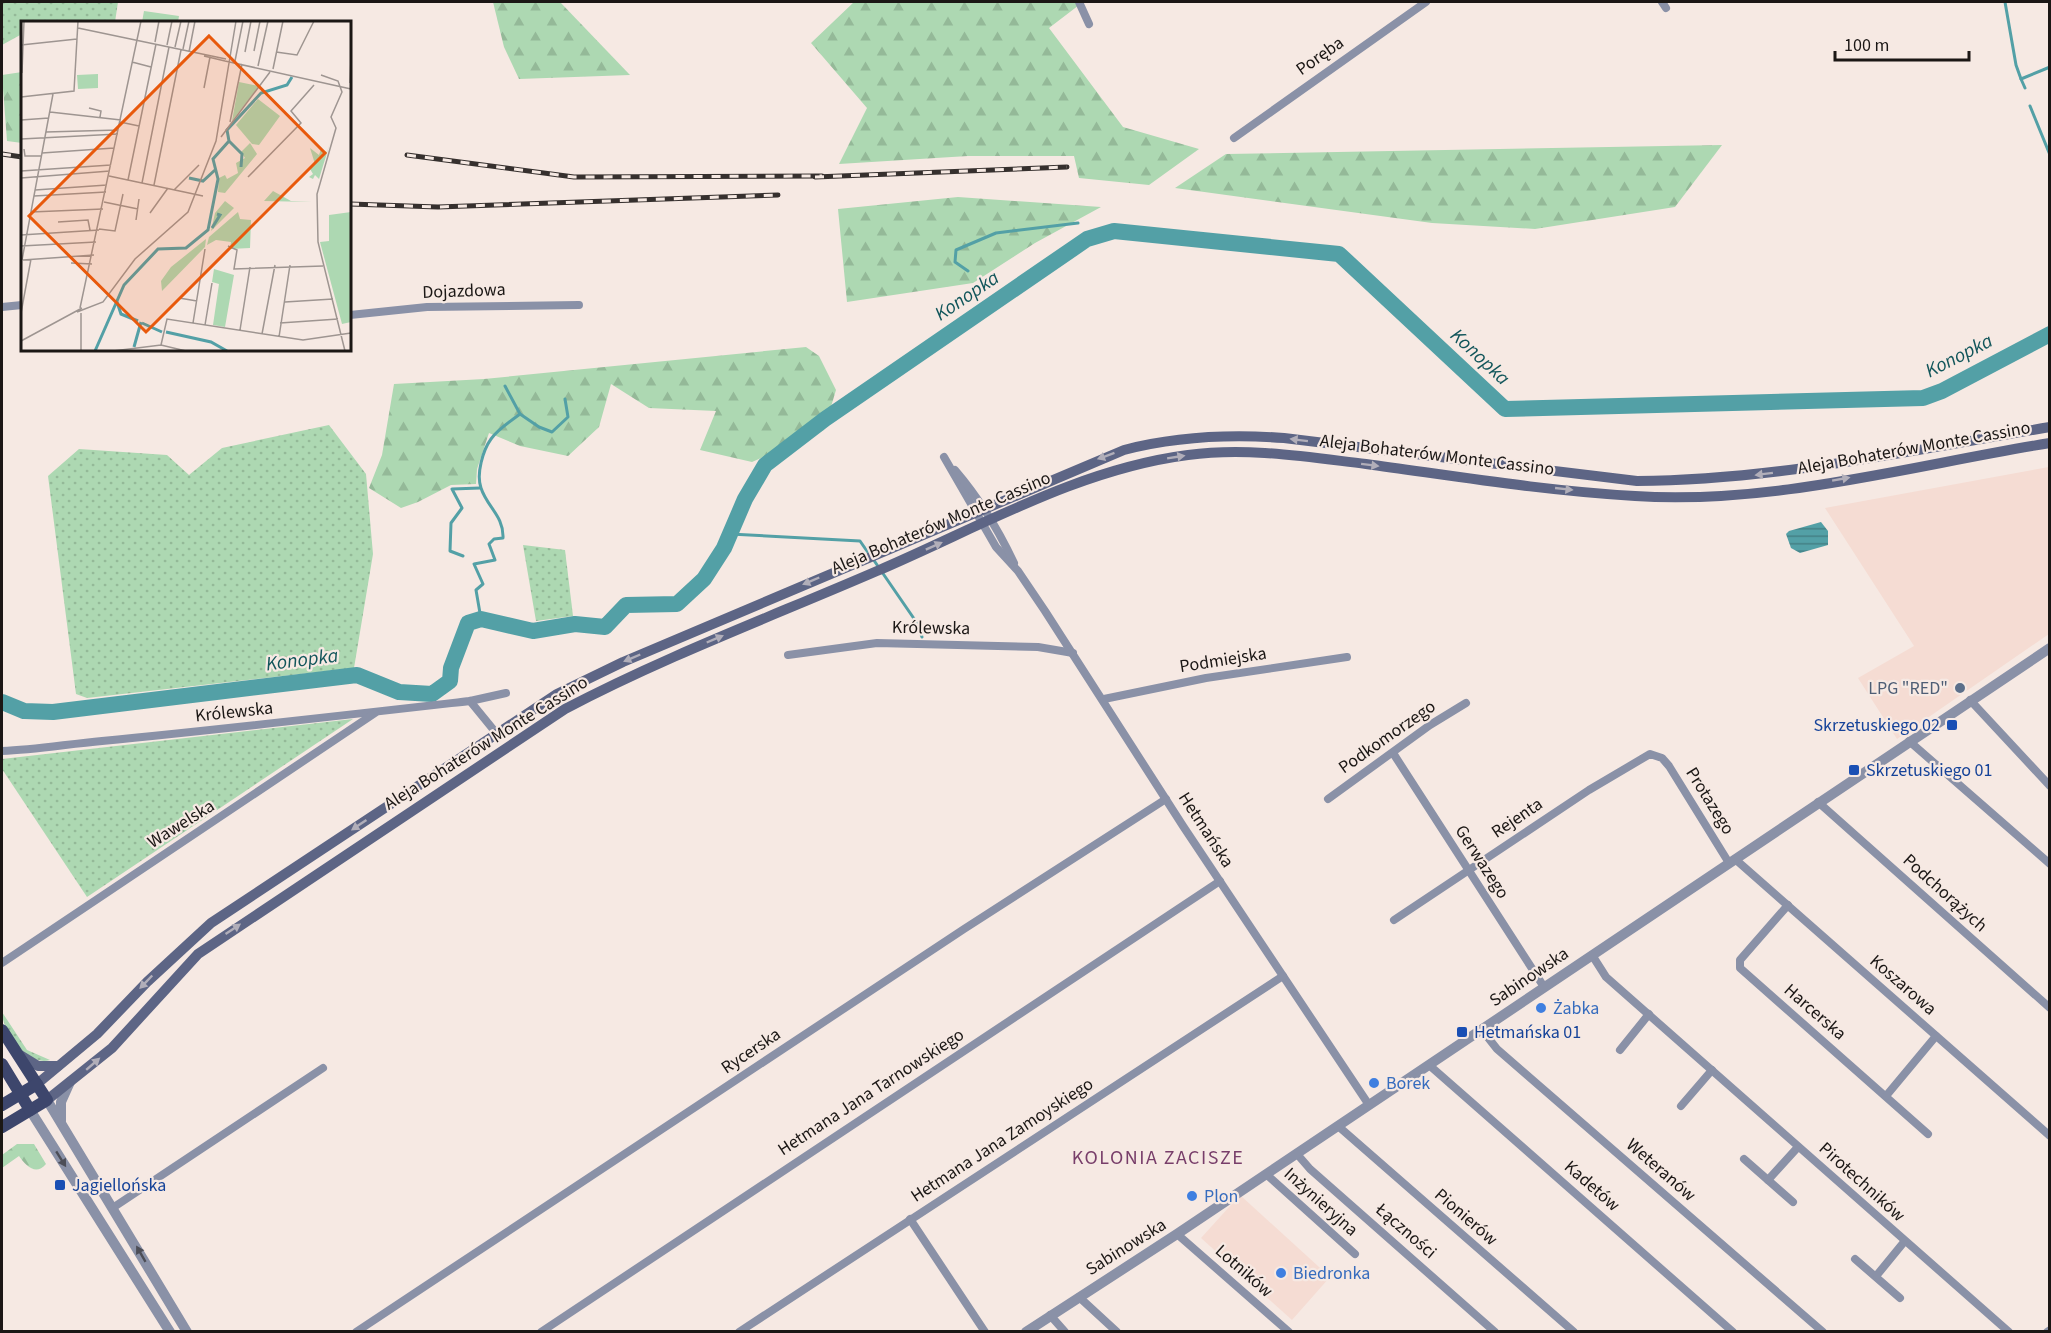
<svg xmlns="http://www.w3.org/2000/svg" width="2051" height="1333" font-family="'Source Sans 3',sans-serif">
<defs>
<pattern id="grass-dots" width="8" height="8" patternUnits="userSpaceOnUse" patternTransform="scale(1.5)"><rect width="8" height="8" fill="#add8b2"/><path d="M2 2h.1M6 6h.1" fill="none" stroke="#94b998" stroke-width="1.8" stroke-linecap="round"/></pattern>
<pattern id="forest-firs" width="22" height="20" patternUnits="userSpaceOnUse" patternTransform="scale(1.5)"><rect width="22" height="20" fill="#add8b2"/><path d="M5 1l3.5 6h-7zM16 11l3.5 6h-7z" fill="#94b998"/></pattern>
<pattern id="water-rules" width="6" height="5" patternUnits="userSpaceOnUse" patternTransform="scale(1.5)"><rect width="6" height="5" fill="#53a0a6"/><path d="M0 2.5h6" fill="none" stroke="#448186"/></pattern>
</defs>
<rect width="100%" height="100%" fill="#f6e9e3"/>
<g fill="#f5dcd3">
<path d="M2049 467V634L1897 739 1858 678 1914 646 1825 508Z"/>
<path d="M1240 1195 1330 1277 1292 1320 1201 1238Z"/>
</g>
<g fill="url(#grass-dots)">
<path d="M2 2H118L115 22H22V34L2 45Z"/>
<path d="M329 425 366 474 373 554 354 668 87 698 76 694 48 476 79 449 167 455 189 475 222 448Z"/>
<path d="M523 545 565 550 573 616 536 621Z"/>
<path d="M353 719 87 897 2 769V759Z"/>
<path d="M2 1012 27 1050 50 1060C27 1067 2 1031 2 1012Z"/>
</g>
<g fill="url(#forest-firs)">
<path d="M493 2H560L630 75 519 79 504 47Z"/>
<path d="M854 2H1083L1049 28 1123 127 1199 149 1149 185 1079 178 1074 156H968L839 164 867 108 811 43Z"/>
<path d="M22 72V143L7 141 2 75Z"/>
<path d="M1722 145 1675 207 1535 229 1432 223 1175 188 1226 154Z"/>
<path d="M958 197 1101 207 1035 243 973 283 847 302 838 209Z"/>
<path d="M806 347 819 356 836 390 824 430 752 462 700 450 716 411 649 408 611 384 599 427 568 456 520 446 489 433 477 469 476 484 451 485 418 502 401 508 369 488 382 455 394 384 484 379Z"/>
<path d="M17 1144H34L46 1164C36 1176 26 1166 19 1156L2 1168V1155Z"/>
</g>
<path fill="#add8b2" d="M144 11 179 16 178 22H142Z"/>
<path fill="url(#water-rules)" d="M1821 522 1828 531V545L1800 553 1791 548 1786 534 1789 531Z"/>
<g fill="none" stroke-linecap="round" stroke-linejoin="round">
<g stroke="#53a0a6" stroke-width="3">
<path d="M2005 2 2016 65 2021 79"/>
<path d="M2025 88 2021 79 2050 67"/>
<path d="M2030 106 2050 155"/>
<path d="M968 271 955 262 956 250 996 233 1078 223"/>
<path d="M2045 337 2050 327"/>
<path d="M505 386 520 414"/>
<path d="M730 534 860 541 869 554"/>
<path d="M463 556 450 551 451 523 462 508 452 489 480 488"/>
<path d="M873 559 917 623 922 637"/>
<path d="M481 619 476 590 483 584 474 564 495 560 489 544 494 539 503 538C504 516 487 507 481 488 476 474 483 450 491 439 498 429 511 421 520 414L539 427 552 432 568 417 565 399"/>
</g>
<path stroke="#53a0a6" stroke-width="16" d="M2 702 24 711 53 712 357 675 399 692 432 694 450 681 451 668 468 623 481 619 533 631 575 624 605 627 626 605 677 604 704 579 724 548 745 499 765 465 825 419 1087 239 1114 231 1339 254 1505 409 1923 398 1942 391 2050 334"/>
<g stroke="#8a91a7" stroke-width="8">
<path d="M1079 2 1089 24"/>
<path d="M1662 2 1666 8"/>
<path d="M1234 138 1426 2"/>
<path d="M2 307 22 305"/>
<path d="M350 315 427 307 579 305"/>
<path d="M944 457 996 547 1018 571 1045 611 1183 826 1369 1105"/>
<path d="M955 470C979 498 998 529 1014 563"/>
<path d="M788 655 877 643 1038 647 1073 653"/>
<path d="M1104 699 1206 678 1347 657"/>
<path d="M1970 700 2050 786"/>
<path d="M470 701 497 734"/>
<path d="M1909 741 2050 864"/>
<path d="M2 751C35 750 68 744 102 741 225 729 347 715 470 701L506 693"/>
<path d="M1393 753 1544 987"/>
<path d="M1328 799 1430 725 1466 703"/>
<path d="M1818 802 2050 1008"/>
<path d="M1735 859 2050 1136"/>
<path d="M1788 905 1740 960V968L1928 1134"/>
<path d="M1394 920 1589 790 1650 754 1662 758 1669 766 1729 863"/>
<path d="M1592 955 1606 977 2009 1332"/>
<path d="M2 963 375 713"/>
<path d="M1482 1030 1497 1049 1823 1332"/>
<path d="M1620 1050 1649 1014"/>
<path d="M1429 1065 1733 1332"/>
<path d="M1886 1096 1936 1036"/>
<path d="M1681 1106 1712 1070"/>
<path d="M1338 1126 1574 1332"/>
<path d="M1297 1154 1310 1169 1495 1332"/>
<path d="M1744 1159 1793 1202"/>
<path d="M1266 1174 1355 1254"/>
<path d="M1768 1180 1798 1147"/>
<path d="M114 1207 323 1068"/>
<path d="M910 1219 985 1332"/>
<path d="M1177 1234 1289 1332"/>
<path d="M1855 1259 1900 1298"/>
<path d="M1877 1275 1904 1242"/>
<path d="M1079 1297 1117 1332"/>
<path d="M1050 1315 1065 1332"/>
<path d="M356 1332 964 929 1166 799"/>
<path d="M541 1332 1220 881"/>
<path d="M739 1332 1283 976"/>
<path d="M2047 1332 2050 1330"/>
</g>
<g stroke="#8a91a7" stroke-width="10">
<path d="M47 1100 187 1332"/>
<path d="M30 1110 170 1332"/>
<path d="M61 1121V1102L70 1082"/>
<path d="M1026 1332 1177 1234 2050 648"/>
</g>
<g stroke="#5d6585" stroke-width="10">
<path d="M20 1055 38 1066H58"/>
<path d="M37 1084 97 1034 147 982 211 923 557 694 623 662 1124 450C1178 436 1229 434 1284 438L1637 481C1776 480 1913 450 2050 427"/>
<path d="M47 1100 112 1048 198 954 565 709C666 656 773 616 877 571 978 528 1078 469 1188 455 1248 447 1307 457 1366 464 1455 476 1545 491 1635 496 1774 505 1913 465 2050 443"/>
</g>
<g stroke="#3d466c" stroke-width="12">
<path d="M2 1030 47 1100 2 1127"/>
<path d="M2 1064 30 1110"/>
<path d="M2 1105 37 1084"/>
</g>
<g stroke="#36302e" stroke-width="5">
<g id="rail">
<path d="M2 154 22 157"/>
<path d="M407 155 574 177 822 176"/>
<path d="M815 177 1067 167"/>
<path d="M350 204 438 207 778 195"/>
</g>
</g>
<use href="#rail" stroke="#f6e9e3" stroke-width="3" stroke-dasharray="9" stroke-linecap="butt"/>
</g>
<defs><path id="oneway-solid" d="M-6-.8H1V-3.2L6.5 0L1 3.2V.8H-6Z" transform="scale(1.5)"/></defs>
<g fill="#b1aeb9">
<use href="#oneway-solid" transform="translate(1299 440) rotate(-173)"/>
<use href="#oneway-solid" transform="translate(1106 456) rotate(160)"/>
<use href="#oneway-solid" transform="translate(1176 457) rotate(-9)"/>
<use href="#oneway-solid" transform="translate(1370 465) rotate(7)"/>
<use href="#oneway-solid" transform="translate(1764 474) rotate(173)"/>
<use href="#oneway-solid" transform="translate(1841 479) rotate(-10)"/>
<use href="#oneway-solid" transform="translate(1564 489) rotate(6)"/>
<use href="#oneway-solid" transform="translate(934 546) rotate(-24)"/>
<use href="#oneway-solid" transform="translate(811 581) rotate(157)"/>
<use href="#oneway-solid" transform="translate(715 639) rotate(-23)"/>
<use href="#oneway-solid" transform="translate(632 658) rotate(157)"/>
<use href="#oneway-solid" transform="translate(359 825) rotate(146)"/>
<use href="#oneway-solid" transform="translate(233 929) rotate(-34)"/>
<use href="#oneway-solid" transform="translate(146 982) rotate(134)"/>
<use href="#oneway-solid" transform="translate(93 1064) rotate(-41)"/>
</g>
<g fill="#4d4e57">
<use href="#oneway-solid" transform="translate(61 1159) rotate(58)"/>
<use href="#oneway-solid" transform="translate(141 1254) rotate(-120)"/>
</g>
<circle fill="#5c6f8a" stroke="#f6e9e3" stroke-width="2" cx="1960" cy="688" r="6"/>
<g fill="#1a4fb4" stroke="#f6e9e3" stroke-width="2">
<rect x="1946" y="719" width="12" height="12" rx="3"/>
<rect x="1848" y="764" width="12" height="12" rx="3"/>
<rect x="1456" y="1026" width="12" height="12" rx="3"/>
<rect x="54" y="1179" width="12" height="12" rx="3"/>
</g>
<g fill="#3f7fe0" stroke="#f6e9e3" stroke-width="2">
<circle cx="1541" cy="1008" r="6"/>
<circle cx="1374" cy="1083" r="6"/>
<circle cx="1192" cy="1196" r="6"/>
<circle cx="1281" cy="1273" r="6"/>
</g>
<g text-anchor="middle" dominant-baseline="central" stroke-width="4.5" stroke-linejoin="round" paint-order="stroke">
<g font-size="18" fill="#1b1715" stroke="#f6e9e3">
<text transform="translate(1320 56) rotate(-35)">Poręba</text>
<text transform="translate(464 291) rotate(-2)">Dojazdowa</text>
<text transform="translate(1914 448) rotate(-10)">Aleja Bohaterów Monte Cassino</text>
<text transform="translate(1437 455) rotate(7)">Aleja Bohaterów Monte Cassino</text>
<text transform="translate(941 523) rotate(-23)">Aleja Bohaterów Monte Cassino</text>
<text transform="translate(931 628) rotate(1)">Królewska</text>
<text transform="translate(1223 660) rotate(-9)">Podmiejska</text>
<text transform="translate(234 712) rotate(-6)">Królewska</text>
<text transform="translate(1387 737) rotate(-35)">Podkomorzego</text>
<text transform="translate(486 743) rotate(-32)">Aleja Bohaterów Monte Cassino</text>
<text transform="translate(1710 801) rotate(58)">Protazego</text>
<text transform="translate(1517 818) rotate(-34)">Rejenta</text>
<text transform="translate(181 824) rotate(-32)">Wawelska</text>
<text transform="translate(1206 830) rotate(57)">Hetmańska</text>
<text transform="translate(1482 862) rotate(57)">Gerwazego</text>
<text transform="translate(1945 893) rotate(42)">Podchorążych</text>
<text transform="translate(1529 977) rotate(-34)">Sabinowska</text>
<text transform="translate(1903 985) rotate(41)">Koszarowa</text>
<text transform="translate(1815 1012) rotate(41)">Harcerska</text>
<text transform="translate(751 1051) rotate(-34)">Rycerska</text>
<text transform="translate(871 1092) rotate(-33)">Hetmana Jana Tarnowskiego</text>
<text transform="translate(1002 1140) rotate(-33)">Hetmana Jana Zamoyskiego</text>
<text transform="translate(1661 1170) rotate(41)">Weteranów</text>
<text transform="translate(1862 1182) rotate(42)">Pirotechników</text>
<text transform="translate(1592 1186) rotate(41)">Kadetów</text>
<text transform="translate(1321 1202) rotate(42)">Inżynieryjna</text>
<text transform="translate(1466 1217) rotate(41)">Pionierów</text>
<text transform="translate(1406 1231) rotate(41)">Łączności</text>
<text transform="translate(1126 1247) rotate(-32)">Sabinowska</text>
<text transform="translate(1244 1271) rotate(41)">Lotników</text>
</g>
<g font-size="18" fill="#4e5e75" stroke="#f6e9e3" text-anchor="end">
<text x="1948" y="688">LPG "RED"</text>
</g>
<g font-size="18" fill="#164399" stroke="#f6e9e3" text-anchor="start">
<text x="1940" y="725" text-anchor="end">Skrzetuskiego 02</text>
<text x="1866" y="770">Skrzetuskiego 01</text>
<text x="1474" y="1032">Hetmańska 01</text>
<text x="72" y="1185">Jagiellońska</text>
</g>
<g font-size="18" fill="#366cbe" stroke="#f6e9e3" text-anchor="start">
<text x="1553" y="1008">Żabka</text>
<text x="1386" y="1083">Borek</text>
<text x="1204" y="1196">Plon</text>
<text x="1293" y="1273">Biedronka</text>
</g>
<g font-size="20" font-style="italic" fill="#11555a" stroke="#f6e9e3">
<text transform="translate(967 296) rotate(-34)">Konopka</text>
<text transform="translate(1959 356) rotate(-27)">Konopka</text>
<text transform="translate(1480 357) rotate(43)">Konopka</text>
<text transform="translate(302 660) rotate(-7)">Konopka</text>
</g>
<g font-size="20" letter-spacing="1.5" fill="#783e6a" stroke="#f6e9e3">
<text x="1158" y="1158">KOLONIA ZACISZE</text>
</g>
</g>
<g transform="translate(21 21)">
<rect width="330" height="330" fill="#f6e9e3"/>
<path d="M218 61 238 65 211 100ZM237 78 259 95 238 124 231 123 215 104ZM309 122 298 158 294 154 292 158 288 156 292 153 289 148 294 143 289 127 298 134 300 128 306 131Z" fill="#add8b2"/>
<path d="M229 122 236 133 204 172 197 171 198 157 204 154 206 158 217 152 215 142 224 137 220 131ZM252 170 270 180 291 181 243 180ZM204 180 213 187 190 210 194 192ZM217 191 219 198 230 199 229 227 209 228 210 221 195 219 186 224 188 216ZM185 218 184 226 141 270 140 260 150 246ZM193 248 213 254 204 306 192 304 198 263 191 261Z" fill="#add8b2"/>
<path d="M77 53V67L57 68 56 54ZM330 191V301L321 303 299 221 308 220V194Z" fill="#add8b2"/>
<path fill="none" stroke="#53a0a6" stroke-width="3" d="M208 120 221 133 220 146M168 157 182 160 194 149M191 207 199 194 196 193M96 281 100 293 117 300M121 302 141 311M145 311 190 321 206 330M113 326 120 301M74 330 103 264 137 228 165 227 187 209 197 158 192 138 208 120 206 109 240 72 266 64 271 56"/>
<path fill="none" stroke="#9e9591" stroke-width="1.5" d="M57 7 205 38M134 21 138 0M0 24 56 18M146 24 151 0M154 26 160 0M162 28 168 0M233 30 239 0M168 31 174 0M224 31 230 0M255 31 276 34 293 0M183 35 204 40M204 40 330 68M214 40 222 0M111 41 130 46M237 45 247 0M252 48 262 0M1 52 3 0M300 54 317 60 321 71 310 96 315 107 296 173 297 221 324 330M329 62 330 37M183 67 189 36M0 76 53 70 57 0M68 87 80 90 79 96M29 91 100 99M0 99 28 97M99 101 118 105M209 101 221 43M25 111 97 109M200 116 249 51M0 118 97 113M3 128 4 135H20M21 132 93 127M0 150 90 144M88 155 182 175M227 156 280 102 270 90 293 64M0 157 89 150M107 159 135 23M121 162 148 26M133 164 160 29M14 169 86 164M153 169 178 144M13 175 85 171M83 181 117 188M10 191 82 188M129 192 147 167M115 199 118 178M37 201 67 199 69 209M78 208 94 210 102 173M0 214 78 209M0 225 75 221M207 225 216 229 213 248 302 245M1 239 32 73M2 239 73 234M50 242 71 243M158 277 176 280M264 281 312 278M59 287 120 0M56 291 82 281 114 238 167 191 195 120 215 0M0 292 10 238M60 292V330M172 302 184 228M259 302 317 298M184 304 191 262M219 309 229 246M241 313 254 244M258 316 269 244M0 320 61 287M140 324 146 298 282 319 330 312M92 330 140 324 165 330"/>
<path fill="#e8590c" fill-opacity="0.15" stroke="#e8590c" stroke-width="3" d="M188 15 304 132 125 311 8 195Z"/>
<rect width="330" height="330" fill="none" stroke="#1b1715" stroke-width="3"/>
</g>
<rect width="2051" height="1333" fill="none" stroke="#1b1715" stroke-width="6"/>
<path d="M1835 51v9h134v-9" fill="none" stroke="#1b1715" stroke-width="3"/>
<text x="1844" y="51" font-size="18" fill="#1b1715" stroke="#f6e9e3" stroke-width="4.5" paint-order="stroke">100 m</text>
</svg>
